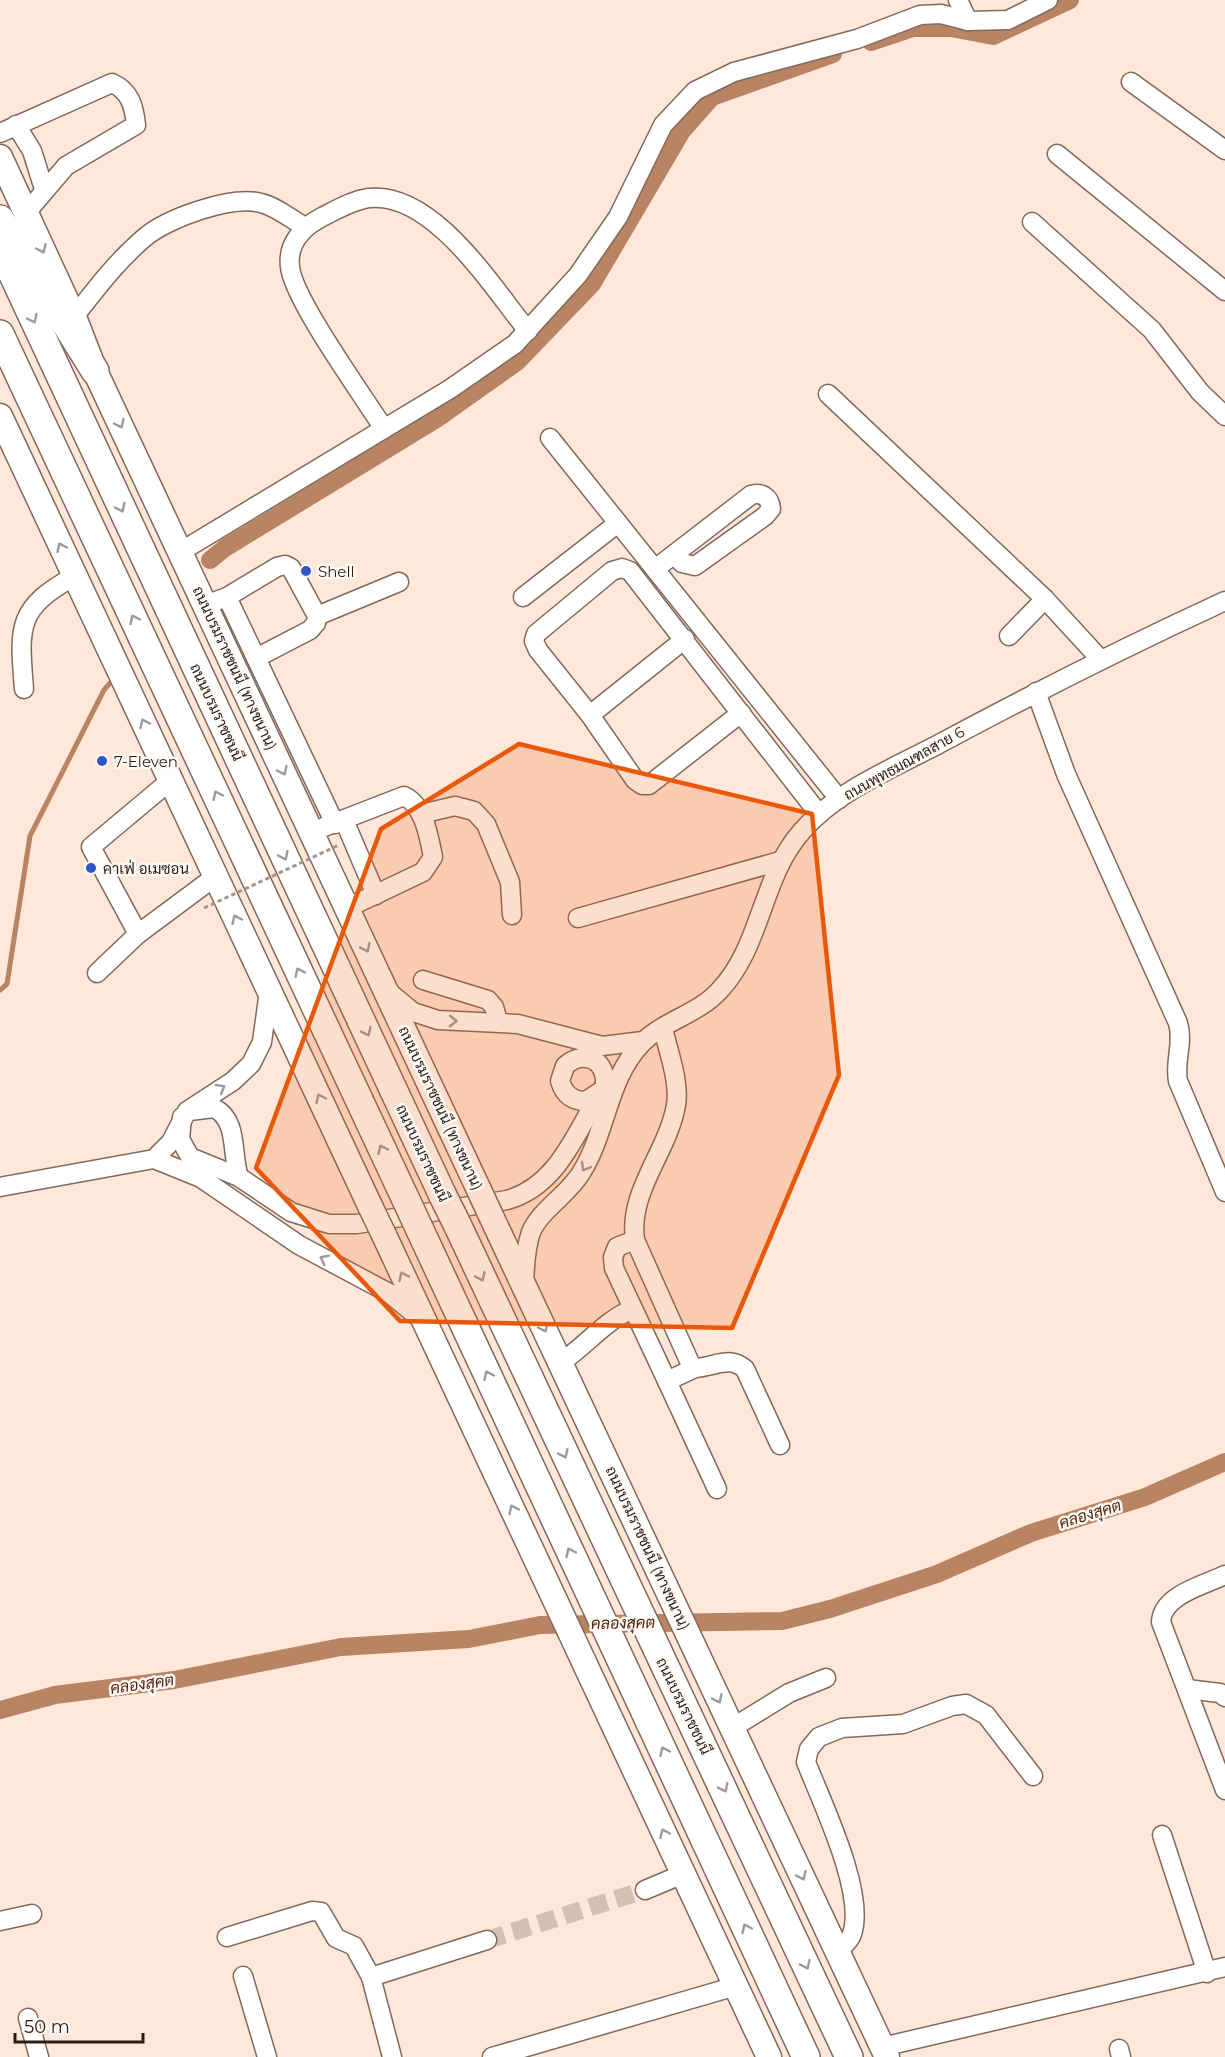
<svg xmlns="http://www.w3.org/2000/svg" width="1225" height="2057" font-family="Montserrat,Sarabun,sans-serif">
<rect width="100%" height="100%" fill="#ffe8da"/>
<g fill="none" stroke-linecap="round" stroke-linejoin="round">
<path stroke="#b98463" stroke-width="5" d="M0 990 7 984 30 836 104 690 111 682"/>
<g stroke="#b98463" stroke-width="18">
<path d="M871 42 913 28H951L993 36 1070 0"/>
<path d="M210 560 225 548 438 418 517 362 592 284 682 131 712 97 833 54"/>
<path d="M0 1710 55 1695 174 1680 341 1647 469 1639 540 1625 782 1621 830 1609 937 1574 1031 1533 1145 1497 1225 1462"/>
</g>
<path stroke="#d4c0b3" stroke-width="18" stroke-dasharray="18 9" stroke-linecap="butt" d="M487 1940 645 1890"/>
<g stroke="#82695a" stroke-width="21">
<g id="minor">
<path d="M958 0 968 21"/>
<path d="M1131 82 1225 150"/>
<path d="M16 125 32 151 44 189"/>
<path d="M0 133 112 83C130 91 134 106 136 125L66 166 26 213"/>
<path d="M1057 154 1225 291"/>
<path d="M1032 222 1152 330 1200 392 1225 416"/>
<path d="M74 317C96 289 117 261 144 238 167 218 232 195 261 203 277 207 291 219 305 227"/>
<path d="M828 394 1045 599 1101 660"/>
<path d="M384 429C364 397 293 299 290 267 287 243 303 227 322 217 336 210 353 200 369 198 433 191 492 287 528 331"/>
<path d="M550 438 839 799"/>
<path d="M180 552 450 389 515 344 578 275 618 217 663 125 695 91 734 72 857 39 920 15 941 14 968 21 1008 20 1048 0"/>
<path d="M655 569 751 495C762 492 770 497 771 509L765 516 695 566 682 563 675 554"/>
<path d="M227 597 277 567 285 565 291 568 317 616 316 623 310 630 256 658"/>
<path d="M523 597 618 523"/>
<path d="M205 605 227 597 335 824"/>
<path d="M317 616 399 582"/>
<path d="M1009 636 1045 599"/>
<path d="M685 639 590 715 635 780 642 785H649L741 713"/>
<path d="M24 689C19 627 16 608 75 576"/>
<path d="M1036 692 1066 774 1178 1023C1184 1043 1174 1061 1178 1081L1225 1192"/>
<path d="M590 715 538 650 534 641 536 634 612 571 622 568 630 571 819 814"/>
<path d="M171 780 91 847 138 934 216 876"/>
<path d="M421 814 455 806 474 811 486 824 510 882 512 915"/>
<path d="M344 820 376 895"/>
<path d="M324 827 404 796C424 805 429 837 433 857L423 872 347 908"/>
<path d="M578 918 780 861"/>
<path d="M97 973 138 934"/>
<path d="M423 980 488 1000 494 1007 498 1021"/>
<path d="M390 993 413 1012 438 1020 518 1024 602 1046 643 1041"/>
<path d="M663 1028C668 1051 680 1082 676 1105 668 1152 628 1191 635 1240L690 1363 695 1368C715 1367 729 1355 745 1369L780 1445"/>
<path d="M601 1091 586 1101C572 1101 564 1094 560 1081L565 1066C577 1054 599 1054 604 1074 607 1082 603 1094 602 1103"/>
<path d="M189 1111 214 1108C239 1120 231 1155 239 1177"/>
<path d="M182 1117 180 1139 190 1157 239 1177 291 1212 329 1224H357L507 1200C556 1187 575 1135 599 1095"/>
<path d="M154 1159 171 1142 187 1111 233 1081 251 1064 262 1042 269 991"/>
<path d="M0 1187 154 1159 201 1178 299 1245 389 1293 423 1321"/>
<path d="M635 1240 617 1247 613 1257 614 1268 667 1381"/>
<path d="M524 1283C525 1266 525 1249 531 1232 541 1209 568 1195 581 1173 607 1132 607 1079 642 1043 663 1021 698 1014 719 991 762 946 761 877 802 831 837 791 891 769 937 745 1032 694 1127 646 1225 601"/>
<path d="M560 1363C587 1345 605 1320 633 1309"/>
<path d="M695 1368 667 1381 717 1489"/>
<path d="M1225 1575C1204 1585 1162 1595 1161 1622L1225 1790"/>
<path d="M1187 1689 1220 1693 1225 1697"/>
<path d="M732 1728 789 1693 826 1678"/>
<path d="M1162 1835 1207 1973"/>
<path d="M645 1890 683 1874"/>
<path d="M0 1921 32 1914"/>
<path d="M227 1937 312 1911 321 1912 336 1938 354 1946 371 1977 487 1940"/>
<path d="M837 1952C842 1947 850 1941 852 1934 866 1893 822 1803 806 1762L809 1749 819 1737 842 1728 903 1724 952 1706 966 1704 986 1715 1033 1776"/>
<path d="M243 1976 267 2057"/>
<path d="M371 1977 392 2057"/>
<path d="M28 2018 39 2057"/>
<path d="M882 2047 1225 1967"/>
<path d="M1119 2049 1121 2057"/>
<path d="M492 2057 736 1986"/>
</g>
</g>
<g stroke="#82695a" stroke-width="27">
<g id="major">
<path d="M0 157 74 317 95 371 479 1190"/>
<path d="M0 416 371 1208"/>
<path d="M492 1218 887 2057"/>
<path d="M384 1235 769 2057"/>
</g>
</g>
<g stroke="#82695a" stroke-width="30">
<g id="highway">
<path d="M0 219 95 371"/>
<path d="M0 247 443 1196"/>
<path d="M0 334 407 1202"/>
<path d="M457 1224 849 2057"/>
<path d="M420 1230 806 2057"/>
</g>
</g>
<use href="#minor" stroke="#fff" stroke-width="18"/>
<use href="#major" stroke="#fff" stroke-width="24"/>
<use href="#highway" stroke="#fff" stroke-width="27"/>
<g stroke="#82695a" stroke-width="27" stroke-linecap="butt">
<g id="major-bridge">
<path d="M479 1190 492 1218"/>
<path d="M371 1208 384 1235"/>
</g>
</g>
<g stroke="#82695a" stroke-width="30" stroke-linecap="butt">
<g id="highway-bridge">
<path d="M443 1196 457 1224"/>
<path d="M407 1202 420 1230"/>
</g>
</g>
<path stroke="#a7968b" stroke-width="3" stroke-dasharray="4.5 3" stroke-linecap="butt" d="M204 908 339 845"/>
<use href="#major-bridge" stroke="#fff" stroke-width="24"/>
<use href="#highway-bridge" stroke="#fff" stroke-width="27"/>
</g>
<defs><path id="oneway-chevron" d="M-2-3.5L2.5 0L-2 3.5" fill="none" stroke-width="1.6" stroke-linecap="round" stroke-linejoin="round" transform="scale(1.5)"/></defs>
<g stroke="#9f9a98">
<use href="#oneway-chevron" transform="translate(42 249) rotate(65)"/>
<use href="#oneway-chevron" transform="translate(33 319) rotate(65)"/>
<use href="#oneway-chevron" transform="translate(120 424) rotate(65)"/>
<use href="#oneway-chevron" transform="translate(121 508) rotate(65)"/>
<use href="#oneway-chevron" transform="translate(61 547) rotate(-115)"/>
<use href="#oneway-chevron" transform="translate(134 619) rotate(-115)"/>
<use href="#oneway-chevron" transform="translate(144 723) rotate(-115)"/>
<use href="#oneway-chevron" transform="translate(283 771) rotate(65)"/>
<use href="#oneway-chevron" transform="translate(217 795) rotate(-115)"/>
<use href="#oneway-chevron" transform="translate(284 856) rotate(65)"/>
<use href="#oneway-chevron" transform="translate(236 919) rotate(-115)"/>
<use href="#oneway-chevron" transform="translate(366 948) rotate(65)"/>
<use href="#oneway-chevron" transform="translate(299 972) rotate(-115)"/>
<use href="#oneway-chevron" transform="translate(453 1021) rotate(1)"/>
<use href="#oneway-chevron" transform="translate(367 1032) rotate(65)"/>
<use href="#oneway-chevron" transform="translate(221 1088) rotate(-31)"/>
<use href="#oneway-chevron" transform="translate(320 1098) rotate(-115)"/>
<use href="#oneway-chevron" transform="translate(382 1149) rotate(-115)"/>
<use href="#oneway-chevron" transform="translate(585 1167) rotate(120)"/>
<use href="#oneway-chevron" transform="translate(324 1259) rotate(-153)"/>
<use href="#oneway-chevron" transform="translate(403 1276) rotate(-115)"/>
<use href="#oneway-chevron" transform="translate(481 1277) rotate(65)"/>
<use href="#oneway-chevron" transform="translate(544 1328) rotate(65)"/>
<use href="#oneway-chevron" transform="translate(488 1375) rotate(-115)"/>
<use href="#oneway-chevron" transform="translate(564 1454) rotate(65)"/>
<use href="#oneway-chevron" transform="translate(513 1509) rotate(-115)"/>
<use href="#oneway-chevron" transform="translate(570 1552) rotate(-115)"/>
<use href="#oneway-chevron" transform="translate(718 1699) rotate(65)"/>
<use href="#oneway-chevron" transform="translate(664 1751) rotate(-115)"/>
<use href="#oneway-chevron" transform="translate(724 1788) rotate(64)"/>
<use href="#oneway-chevron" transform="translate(664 1833) rotate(-115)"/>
<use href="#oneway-chevron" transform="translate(802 1876) rotate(65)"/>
<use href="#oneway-chevron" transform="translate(746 1928) rotate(-115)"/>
<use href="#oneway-chevron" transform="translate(806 1965) rotate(65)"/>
</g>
<path fill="#e8590c" fill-opacity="0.2" stroke="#e8590c" stroke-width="4.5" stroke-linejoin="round" d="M519 744 812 814 839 1075 732 1328 400 1321 256 1168 381 829Z"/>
<g fill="#2f56c5" stroke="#fff9f5" stroke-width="2">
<circle cx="306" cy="571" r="6"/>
<circle cx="102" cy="761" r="6"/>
<circle cx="91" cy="868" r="6"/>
</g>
<g text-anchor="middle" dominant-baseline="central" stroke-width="5" stroke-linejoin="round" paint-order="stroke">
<g font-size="15" fill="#291f19" stroke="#fff9f5" text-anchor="start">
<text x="318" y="571">Shell</text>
<text x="114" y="761">7-Eleven</text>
<text x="103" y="868">คาเฟ่ อเมซอน</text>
</g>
<g font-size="15" fill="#291f19" stroke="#fff9f5">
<text transform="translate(235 668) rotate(65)">ถนนบรมราชชนนี (ทางขนาน)</text>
<text transform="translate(217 712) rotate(65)">ถนนบรมราชชนนี</text>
<text transform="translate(904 763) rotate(-29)">ถนนพุทธมณฑลสาย 6</text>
<text transform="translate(441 1108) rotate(65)">ถนนบรมราชชนนี (ทางขนาน)</text>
<text transform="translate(423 1153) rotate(65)">ถนนบรมราชชนนี</text>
<text transform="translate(648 1548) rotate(65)">ถนนบรมราชชนนี (ทางขนาน)</text>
<text transform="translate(684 1706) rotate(64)">ถนนบรมราชชนนี</text>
</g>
<g font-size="16" font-style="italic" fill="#4d280e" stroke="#fff9f5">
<text transform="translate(1090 1514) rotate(-17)">คลองสุคต</text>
<text transform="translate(623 1623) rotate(-1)">คลองสุคต</text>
<text transform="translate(142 1684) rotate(-8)">คลองสุคต</text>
</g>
</g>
<path d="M15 2033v9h128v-9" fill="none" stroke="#291f19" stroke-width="3"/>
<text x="24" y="2033" font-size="18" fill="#291f19" stroke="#fff9f5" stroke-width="4.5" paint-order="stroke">50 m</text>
</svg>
